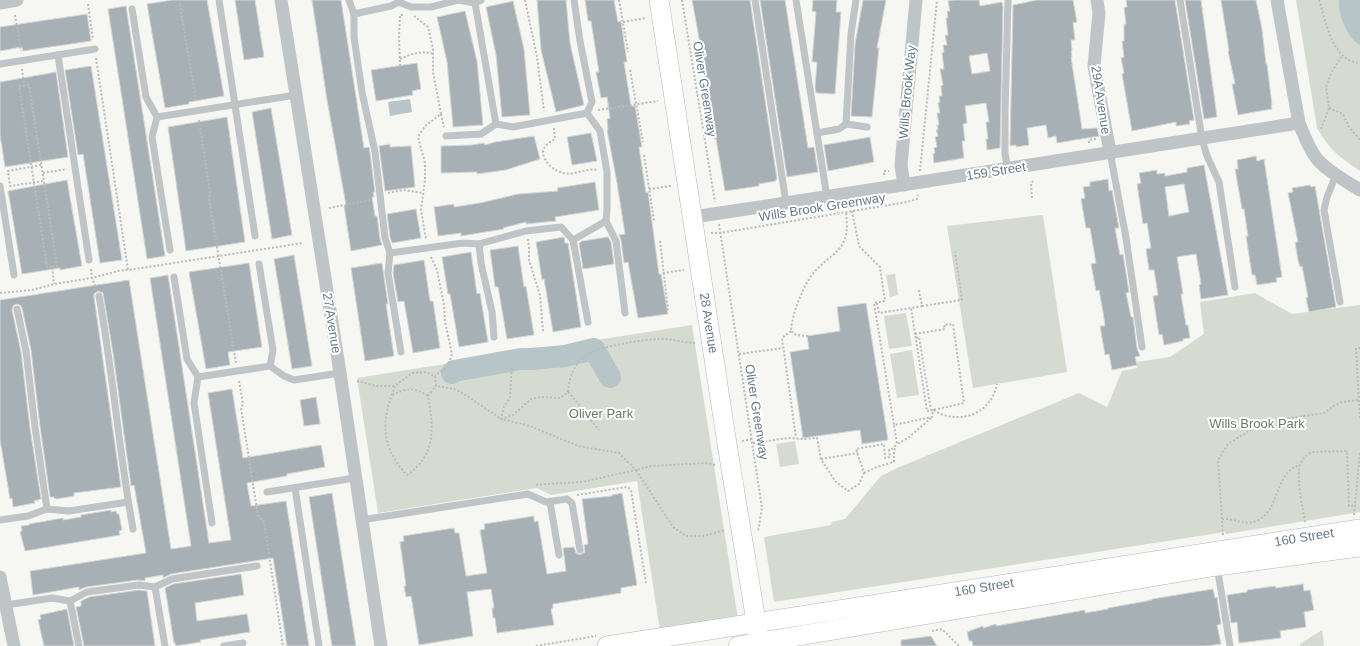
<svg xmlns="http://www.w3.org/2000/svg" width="1360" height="646" font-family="Helvetica,sans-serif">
<rect width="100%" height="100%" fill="#f6f6f2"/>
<g fill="#d6dbd1">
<path d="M1296 0H1360V171C1339 156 1330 151 1317 128Z"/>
<path d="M1043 215 1067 372 973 388 947 226Z"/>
<path d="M895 274 898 295 890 297 886 275Z"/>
<path d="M1255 293 1292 314 1360 305V512L1226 534 1225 532 774 602 764 537 831 525 832 522 845 519 881 476 897 468 1079 393 1107 407 1122 371 1137 368 1136 362 1170 357 1204 334 1200 302Z"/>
<path d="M906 313 912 346 889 349 884 316Z"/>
<path d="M692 325 738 619 660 631 637 481 551 495 537 488 378 513 357 378Z"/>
<path d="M912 350 919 395 897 398 890 354Z"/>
<path d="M795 441 799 464 780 467 776 444Z"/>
<path d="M1322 630 1324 646H1300V644Z"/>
</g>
<g fill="#b7c5c8">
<path d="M1339 0H1360V45C1348 40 1337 12 1339 0Z"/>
<path d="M410 99 412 112 390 116 388 102Z"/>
</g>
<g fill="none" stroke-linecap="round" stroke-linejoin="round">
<path stroke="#b7c5c8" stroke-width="22" d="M452 373 454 371 521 359H532L565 356 594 349 610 377"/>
</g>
<g fill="#a7b1b5" stroke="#d7d7d5" fill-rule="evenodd">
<path d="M172 0H207L224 96 189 102V104L165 108 147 4Z"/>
<path d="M235 0H255L264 57 244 60Z"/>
<path d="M312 0H341L364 148 369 147 370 153 375 192H373L374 197H372L375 216H377L380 239 382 245 351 251 344 206 346 205 327 100Z"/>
<path d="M537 0H566L570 43 584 105 556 112 541 50Z"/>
<path d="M585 0H614L618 22 621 21 627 62H624L631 106H635L642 147H639L646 193 648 192 659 274H661L668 314 638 318 628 262 624 263 621 240 619 235 625 234 617 183 607 130H608L607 119 610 118 607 97 601 98 596 72H599L591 21H588Z"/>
<path d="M692 0H750L777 179H776V181L759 184V186L725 191 716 139H714L710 104 701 63 700 49H701Z"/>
<path d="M760 0H785L808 148 814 147 818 172 787 177Z"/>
<path d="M813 0H837L836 12H841L835 94 816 93 815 87 817 62H812L816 12 812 11Z"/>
<path d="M863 0H886L877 48H879L872 117 851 116 855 44Z"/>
<path d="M954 0H979L980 6 1002 2 1003 7 1000 148 987 150 986 139H988L986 122H989L986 103 965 106 967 123 963 124 965 141H962L964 158 934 163 933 154 935 153 934 148 937 147 935 137 938 136 936 130H938L937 125H939L937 113H940L938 103 940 102 939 96H942L941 86 943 85 940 69H944L942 53 944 52 943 45H947L945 35H948L946 18H948L947 11H950L948 1ZM987 53 990 71 972 74 969 56Z"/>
<path d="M1037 0H1073L1077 22 1073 23 1075 40H1071L1072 51H1071L1072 57H1071L1082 129 1097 128 1099 136 1057 143 1056 136 1048 138 1046 125 1027 128 1029 145 1016 147V145L1010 146 1013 5Z"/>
<path d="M1126 0H1175L1194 120 1189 121 1190 124 1176 126V122L1132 131 1122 74 1124 73 1121 58 1124 57 1122 41H1124V24H1126L1124 8 1127 7Z"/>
<path d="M1185 0H1201L1217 117 1204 119Z"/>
<path d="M1221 0H1256L1262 29 1266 64H1267L1272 105H1271L1272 109 1238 115 1232 84H1235L1228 51H1229Z"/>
<path d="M513 1 524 49 530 115 502 117 496 55 486 7Z"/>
<path d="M126 6 165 256 147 259 108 9Z"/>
<path d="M465 11 477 61 483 125 453 127 447 62 437 17Z"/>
<path d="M87 14 91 41 23 51 22 47 0 51V27Z"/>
<path d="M417 63 421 89 412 91 413 95 376 101 371 70Z"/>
<path d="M91 66 122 260 100 263 83 154 78 155 65 70Z"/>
<path d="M56 72 68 157 5 167 0 135V82Z"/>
<path d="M271 108 292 235 272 239 252 112Z"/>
<path d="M227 117 245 242 186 251 168 127Z"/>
<path d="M591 133 597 161 572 165 567 137Z"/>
<path d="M534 136 540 159 506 170 477 174V172L441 173V146L472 145 484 143 485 145 495 142Z"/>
<path d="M870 137 874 162 828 171 824 145Z"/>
<path d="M390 144V147L411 146 415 187 385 191 379 146Z"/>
<path d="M1256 156 1257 161 1264 159 1282 277 1276 278 1277 282 1257 285 1255 275H1252L1246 236H1248L1244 209H1242L1235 169H1238L1237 160Z"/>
<path d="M1204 165 1228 295 1201 299 1199 285 1201 284 1196 254 1177 257 1183 294H1181L1186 325H1188L1190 338 1183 339V341L1164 345 1162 334 1159 335 1153 296 1158 295 1154 270H1149L1146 249 1151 248 1147 223 1143 224 1137 184 1141 183 1139 173 1157 170V174L1165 173V176L1187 172V168ZM1184 184 1189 212 1169 216 1165 187Z"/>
<path d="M1108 179 1109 191 1112 190 1119 228H1115L1120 255 1123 254 1129 292 1126 293 1131 317H1133L1137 348 1140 356 1135 357 1137 365 1112 370 1109 354 1105 355 1100 326H1105L1103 312 1099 290 1096 291 1091 264 1096 263 1090 228H1086L1081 199 1085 198 1083 187 1090 186V182Z"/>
<path d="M67 180 82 266 60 270V268L22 274 8 191Z"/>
<path d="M595 182 599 210 555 217 556 221 526 224V222L503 228 504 229 461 236V233L438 236 434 207 454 204V207L480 203 518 194 558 191 557 188Z"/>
<path d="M1310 185 1311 187 1315 186 1336 307 1309 312 1306 298 1308 297 1302 266 1300 267 1298 260 1295 242H1298L1288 193 1293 192 1292 188Z"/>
<path d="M416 209 421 238 392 243 390 237 387 214Z"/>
<path d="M564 237 565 243H568L581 327 553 332 544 279 542 280 536 242Z"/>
<path d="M608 237 611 242 614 264 583 269 579 243 582 241Z"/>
<path d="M518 246 524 287 526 286 534 335 507 339 498 287H495L490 250Z"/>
<path d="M471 252 477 294 480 293 488 342 459 347 450 294H448L442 257Z"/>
<path d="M294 255 312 366 292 369 274 259Z"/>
<path d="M424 260 430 301H433L440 348 413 353 404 301 398 302 393 273 394 265Z"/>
<path d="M249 263 262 347 228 352 230 365 206 369 189 272Z"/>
<path d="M382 263 388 304H386L394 356 365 361 351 268Z"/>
<path d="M168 275 209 543 231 540 208 393 232 389 243 458 321 445 325 467 287 474V476L247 483 251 506 286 501 309 646H287L273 558 171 574 163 578V575L145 578V581L138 580 86 587 79 590V587L33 595 30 571 146 553 134 485 131 486 113 353 103 293 98 291 94 294V297L121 487 74 493V496L57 499 54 498V497H50L40 426 31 350 22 308 20 305 16 304 13 306 12 310 21 352 30 428 41 499 34 501 35 503 13 507 12 498 10 499 0 440V300L129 280 171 549 191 546 150 278Z"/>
<path d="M866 303 888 440 862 444 860 430 803 438 790 352 809 349 807 336 840 331 837 307Z"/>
<path d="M316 397 320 424 304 426 300 400Z"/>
<path d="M332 493 348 596 356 646H332L309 497Z"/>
<path d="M622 493 637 585 621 588V593L553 604V608L551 609 554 625 497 633 495 618H493L492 608H494L491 589 467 592 473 636 419 645 411 596 406 597 404 586H406L400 542 404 541 403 536 454 528 455 533H459L466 576 487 573 480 530 485 529 484 524 534 516V522L538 521 547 574 566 571 563 548 574 547 576 553 580 555 585 552 584 545 588 544 582 499 612 496V495Z"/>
<path d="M111 510V512L116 511 117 514H119L122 530 119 531 120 535 25 551 20 532 22 531 21 526 29 525V524L63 518V520L81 517V515Z"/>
<path d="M241 574 244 595 195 603 197 621 247 614 250 632 200 640 201 642 176 646 175 643H174L165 588 173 584Z"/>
<path d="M1303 584 1304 591 1310 590 1314 610 1304 612 1306 627 1280 631 1281 638 1239 643 1237 622 1231 623 1227 595 1247 592V590L1275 586 1276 588Z"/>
<path d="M1213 589 1215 598 1217 597 1221 624 1217 625 1221 644 1207 646H973L972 641H969L967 632 983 626V628L996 624V626L1085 610V613L1108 609V608L1152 600V599Z"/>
<path d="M139 590 147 591 155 646H84L76 607 81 606V601L89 597Z"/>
<path d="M67 609 74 646H44L38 620 41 619 40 615Z"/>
<path d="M931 636 937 646H901V640Z"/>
</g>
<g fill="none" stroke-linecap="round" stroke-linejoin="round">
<g stroke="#b1b8bb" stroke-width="20">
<g id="secondary">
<path d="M659 0 727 444 760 646"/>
<path d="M607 646 1360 529"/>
<path d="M738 646 1217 566 1360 547"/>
</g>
</g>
<g stroke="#b9bcbe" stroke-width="2" stroke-dasharray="2 2" stroke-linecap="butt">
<path d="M179 0 196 101"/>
<path d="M525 0 537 57 544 111"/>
<path d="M619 0 628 52"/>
<path d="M682 0 715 202"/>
<path d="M1319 0C1326 22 1332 61 1360 63"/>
<path d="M88 4 93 40"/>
<path d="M15 15 21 51"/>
<path d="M414 16 428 27 433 49V72L441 114 425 126 418 137 425 163V180L421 210 426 239"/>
<path d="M623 22 646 18"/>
<path d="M96 58 128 270"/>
<path d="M400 59C411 54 421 50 433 54"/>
<path d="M400 66 399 36 400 15H404"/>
<path d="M22 69 24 86"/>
<path d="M630 70 643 142"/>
<path d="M1329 108 1343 114 1349 127 1360 140"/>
<path d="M598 110 658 101"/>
<path d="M441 114 444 127"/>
<path d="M199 120 210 193 209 198 236 363"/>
<path d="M554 128 555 139C550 142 544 145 543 152 543 157 547 163 550 166 569 182 581 167 598 170"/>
<path d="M1321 129 1329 108 1326 87 1331 73 1342 56"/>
<path d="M1089 143V140L1096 139"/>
<path d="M644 155 654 221"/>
<path d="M41 165 8 171 10 186 44 181"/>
<path d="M920 171 937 0"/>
<path d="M43 173 67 169"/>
<path d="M884 175V171H889"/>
<path d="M649 189 671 186"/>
<path d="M388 193 403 190 423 193"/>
<path d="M1032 198 1031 184 1033 181"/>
<path d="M329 208 371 200"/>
<path d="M852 211 859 246 880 267 885 301 874 303 894 425"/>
<path d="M719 224 762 508 758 532"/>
<path d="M711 233H720L907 202 917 199 918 195"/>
<path d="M528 239 529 247V260L540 295 543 332"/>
<path d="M660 241 668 310"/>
<path d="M431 257 437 270 444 305 445 322 452 354 448 366 435 376"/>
<path d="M52 266H57L29 85 19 86 47 267 52 266 54 284"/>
<path d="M91 269 92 278 96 288"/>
<path d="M663 273 684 270"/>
<path d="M919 290 922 306 911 308 927 411 933 410 932 417 894 425 897 444 908 438 932 417"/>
<path d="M0 293 32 290 54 284 92 278 118 271 135 269 303 243"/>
<path d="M877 303 879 313 911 308"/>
<path d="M922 306 962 300 955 252"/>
<path d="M791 331 782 338 796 438"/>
<path d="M915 334 945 329 944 325 953 324 964 403 933 410C937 412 942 415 947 416 972 421 992 408 997 384"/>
<path d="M808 336 796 335 791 331C792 313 805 279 819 267 827 259 838 253 843 243 848 234 847 222 846 212"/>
<path d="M916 338 919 337 931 410"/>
<path d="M1360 348H1356L1360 419"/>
<path d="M739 354 783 348"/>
<path d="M512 364 510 398 504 407 501 419 530 426 578 446 619 453 636 470 582 482 534 485"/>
<path d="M239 381 243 404 241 408 258 516 264 522 283 646"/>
<path d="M357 381 376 386H395L412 373 426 372 435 376 436 386 454 389 461 392 501 419 513 415 531 399 541 397 560 398 568 392C571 356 591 350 622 344 635 341 649 339 662 339 674 339 684 343 696 343"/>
<path d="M395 386C381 421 380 446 407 475 436 455 434 428 428 396L436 386"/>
<path d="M568 392C580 404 588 418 599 430"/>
<path d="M392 395C407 388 414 387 428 396"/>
<path d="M742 441 752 439"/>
<path d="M753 443 788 438 803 439 817 438 821 459 835 481 848 491 859 484 864 473 856 449 884 444 885 458 890 457 889 450H891L897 444"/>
<path d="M821 459 858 453"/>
<path d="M715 465 708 463 651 466 636 470 673 527 686 536H703L725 530"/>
<path d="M864 473 877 467 894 462V451L896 446"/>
<path d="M577 495 627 487 631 490 646 583"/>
<path d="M1354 515 1360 452"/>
<path d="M1222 519C1233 518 1246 526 1256 521 1281 511 1273 473 1300 465"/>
<path d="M1305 522C1303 510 1296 477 1300 465 1302 459 1306 455 1312 452L1347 451 1349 506 1356 505"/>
<path d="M1223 535 1218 460 1228 444 1257 426 1270 421 1324 413 1335 405 1342 402 1359 400"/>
<path d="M932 631 942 629 959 646"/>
<path d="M536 646 596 636"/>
</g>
<g stroke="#bfc4c7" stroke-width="7">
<path d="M219 0 255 236"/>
<path d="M349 0 354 14V37L362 92 375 152 385 238 390 253 388 273 401 352"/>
<path d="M574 0 580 41 592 102 587 113 600 131 607 172V209L606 221 616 241 625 313"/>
<path d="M755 0 786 203"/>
<path d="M796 0 827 197"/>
<path d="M1180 0 1202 139 1207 156 1219 182 1235 287"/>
<path d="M475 3 496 124"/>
<path d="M132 9 146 97 157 117 152 137 170 250"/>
<path d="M354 14 391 6 399 2 411 7H431L458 0 475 3 481 0"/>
<path d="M58 55 89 260"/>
<path d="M0 64 95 49"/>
<path d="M157 117 296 95"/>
<path d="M846 124 851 34 856 0"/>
<path d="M817 133 839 129 846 124 867 127"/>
<path d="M446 136 481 134 496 124 513 127 587 113"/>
<path d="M1110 152 1126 238 1142 347"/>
<path d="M1008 169 1005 154V112L1008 0"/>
<path d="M1336 175 1327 197 1324 210 1340 302"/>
<path d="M0 186 14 275"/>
<path d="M573 240 588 322"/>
<path d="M479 244 481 263 492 312 494 337"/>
<path d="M390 253 463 243 479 244 526 231 561 227 573 240 606 221"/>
<path d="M259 264 273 350 270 366"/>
<path d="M174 277 187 359 198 377 194 403 212 523"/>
<path d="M99 296C113 373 119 452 133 529"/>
<path d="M17 309 26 351 35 427 47 509"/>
<path d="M198 377 270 366 284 376 294 380 340 373"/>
<path d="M295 488 319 646"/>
<path d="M267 492 355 478"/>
<path d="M550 502 559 555"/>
<path d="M0 520 28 516 47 509 69 511 128 502"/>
<path d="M361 520 528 494 546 502 567 499 572 503 580 550"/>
<path d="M1217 566 1230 646"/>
<path d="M155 587 165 646"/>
<path d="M70 601 79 646"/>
<path d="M6 605 52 598 70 601 87 592 139 585 155 587 172 579 257 566"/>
<path d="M224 646 243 643"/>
</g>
<g stroke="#bfc4c7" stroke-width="13">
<path d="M281 0 340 373 381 646"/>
<path d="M1097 0 1099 13 1094 66 1110 152"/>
<path d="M1277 0 1299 123C1304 135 1309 149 1317 159 1328 172 1346 181 1360 190"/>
<path d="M0 3 17 0"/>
<path d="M904 185 901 165 916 0"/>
<path d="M693 217 786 203 1299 123"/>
<path d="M0 577 14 646"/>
</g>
<use href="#secondary" stroke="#fff" stroke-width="19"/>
</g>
<g text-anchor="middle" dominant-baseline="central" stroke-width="4" stroke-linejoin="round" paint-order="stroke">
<g font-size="13" fill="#657984" stroke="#fff">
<text transform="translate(705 89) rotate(81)">Oliver Greenway</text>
<text transform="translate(907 92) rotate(-85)">Wills Brook Way</text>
<text transform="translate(1101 100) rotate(81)">29A Avenue</text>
<text transform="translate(996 171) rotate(-9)">159 Street</text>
<text transform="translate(822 207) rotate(-9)">Wills Brook Greenway</text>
<text transform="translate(332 323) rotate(81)">27 Avenue</text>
<text transform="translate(709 323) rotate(81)">28 Avenue</text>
<text transform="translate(757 412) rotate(81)">Oliver Greenway</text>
<text transform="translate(1304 537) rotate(-9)">160 Street</text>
<text transform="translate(984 587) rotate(-9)">160 Street</text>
</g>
<g font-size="13" fill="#6a7b64" stroke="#fff">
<text x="601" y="413">Oliver Park</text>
<text x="1257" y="423">Wills Brook Park</text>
</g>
</g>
</svg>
